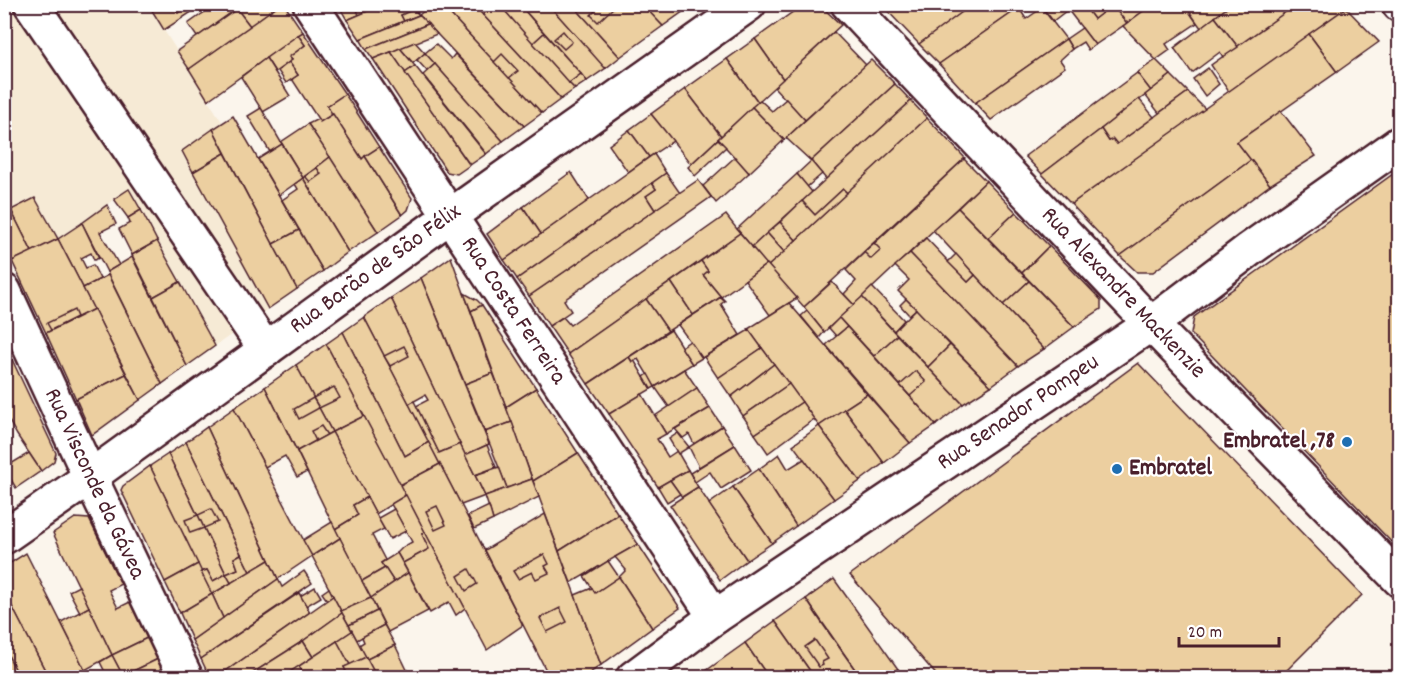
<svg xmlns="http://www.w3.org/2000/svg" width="1404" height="682" font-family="Dekko,sans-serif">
<rect width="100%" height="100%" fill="#fbf5ec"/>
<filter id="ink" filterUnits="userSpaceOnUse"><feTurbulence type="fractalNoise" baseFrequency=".0167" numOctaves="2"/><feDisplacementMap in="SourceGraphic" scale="12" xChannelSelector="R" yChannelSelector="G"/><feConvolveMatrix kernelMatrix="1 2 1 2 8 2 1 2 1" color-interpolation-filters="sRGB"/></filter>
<g filter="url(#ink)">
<path fill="#f6ead5" d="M5 5H148L222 122 182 152 268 309 215 346 129 189 58 239 35 198 5 214Z"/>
<g fill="#eccfa0" stroke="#4a1f2b" stroke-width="1.5">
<path d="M148 4H173L178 13 190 4H204L164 30Z"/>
<path d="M173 4H190L178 13Z"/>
<path d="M216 4H243L197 37 188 24Z"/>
<path d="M243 4H280L250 26 237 9Z"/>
<path d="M280 4H284L303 32 208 100 189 69Z"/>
<path d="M338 4H384L347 20Z"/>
<path d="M355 4H379V6L359 15Z"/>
<path d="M384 4H410L414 9 401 15 404 21 360 39 347 20Z"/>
<path d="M432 4H441L542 113 524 126 419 15Z"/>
<path d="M441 4H473L561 99 542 113Z"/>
<path d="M473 4H492L483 15Z"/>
<path d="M492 4H499L575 89 561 99 483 15Z"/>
<path d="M499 4H519L544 33 533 43Z"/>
<path d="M519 4H548L606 68 587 81Z"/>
<path d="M548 4H572L620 57 606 68 604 67Z"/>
<path d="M572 4H642L663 26 620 57Z"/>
<path d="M602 4H613L615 6 598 22 591 15Z"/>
<path d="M642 4H678L684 11 663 26Z"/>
<path d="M678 4H694L684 11Z"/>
<path d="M804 4H819L841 25 783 79 755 39Z"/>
<path d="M881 4H957L962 13 919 44Z"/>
<path d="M957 4H973L962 13Z"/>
<path d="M973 4H1016L1019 8 939 64 919 44Z"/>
<path d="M1040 4H1075L1053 21Z"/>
<path d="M1075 4H1083L1094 19 1112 5 1127 23 1095 45 1068 10Z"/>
<path d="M1083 4H1111L1112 5 1094 19Z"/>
<path d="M1111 4H1153L1127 23Z"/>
<path d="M1153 4H1184L1197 23 1166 44 1170 50 1156 60 1123 26Z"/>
<path d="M1184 4H1232L1201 28Z"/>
<path d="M1232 4H1297L1238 47 1215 17Z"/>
<path d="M1297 4H1342L1346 8 1229 92 1211 65Z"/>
<path d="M1019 8 1026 19 1042 8 1066 39 975 103 939 64Z"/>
<path d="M1346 8 1379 42 1337 72 1309 34Z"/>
<path d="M237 9 250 26 189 69 177 51Z"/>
<path d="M414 9 419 15 404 21 401 15Z"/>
<path d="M419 15 428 24 366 49 360 39Z"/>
<path d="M1215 17 1238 47 1223 57 1220 52 1192 73 1174 48Z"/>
<path d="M428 24 437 34 373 59 366 49Z"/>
<path d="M1082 28 1095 45 1088 50 1083 42 1072 49 1066 39Z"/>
<path d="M563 31 572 42 564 49 554 39Z"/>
<path d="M303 32 345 94 327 106 333 114 320 122 292 79 298 75 289 62 292 60 289 57 305 45 298 35Z"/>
<path d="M834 32 866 65 805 120 774 87Z"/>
<path d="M544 33 581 74 569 83 533 43Z"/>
<path d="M1309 34 1337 72 1237 142 1251 160 1120 256 1071 204Z"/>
<path d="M298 35 305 45 289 57 292 60 275 72 266 58Z"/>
<path d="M755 39 783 79 758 102 727 59Z"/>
<path d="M1066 39 1072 49 1060 60 1065 67 991 120 975 103Z"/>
<path d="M415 42 425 53 413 63 400 48Z"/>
<path d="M436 44 451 59 455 54 524 126 503 141 425 53Z"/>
<path d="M400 48 415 66 405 73 391 52Z"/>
<path d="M391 52 469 164 470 165 457 174 447 172 373 59Z"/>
<path d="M425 53 435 64 427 71 417 60Z"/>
<path d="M502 54 518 71 509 78 494 62Z"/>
<path d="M266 58 290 96 263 112 241 77Z"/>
<path d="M727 59 758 102 721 136 685 89Z"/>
<path d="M871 60 895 84 811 161 786 138Z"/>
<path d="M1156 60 1171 75 1151 91 1137 73Z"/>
<path d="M289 62 298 75 286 83 278 71Z"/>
<path d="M435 64 502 140 503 141 486 154 485 152 423 75Z"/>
<path d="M415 66 486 154 470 165 405 73Z"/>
<path d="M1208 68 1219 84 1205 96 1193 79Z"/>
<path d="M1137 73 1151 91 1042 174 1025 156Z"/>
<path d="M581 74 587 81 575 89 569 83Z"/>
<path d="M1171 75 1188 92 1159 113 1145 95Z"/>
<path d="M895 84 911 101 826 179 811 161Z"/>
<path d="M685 89 721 136 691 164 651 114Z"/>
<path d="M1188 92 1205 109 1071 204 1042 174 1101 129 1109 141 1113 139 1117 144Z"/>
<path d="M345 94 379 147 362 159 327 106Z"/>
<path d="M786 99 805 120 784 140 752 107 760 100 772 111Z"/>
<path d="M1139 99 1154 117 1117 144 1113 139 1109 141 1101 129Z"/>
<path d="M911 101 927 118 847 193 843 189 815 215 802 201Z"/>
<path d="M752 107 784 140 749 173 718 139Z"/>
<path d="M261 108 282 144 270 152 248 116Z"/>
<path d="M1281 111 1316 156 1270 185 1237 142Z"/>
<path d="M333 114 362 159 365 156 402 215 378 232 308 124 318 119 320 122Z"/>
<path d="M651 114 673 141 649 157 629 130Z"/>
<path d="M233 116 299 230 273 244 213 129Z"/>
<path d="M927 118 965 158 804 307 768 266Z"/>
<path d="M308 124 330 157 303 178 281 142Z"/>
<path d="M213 129 225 153 193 172 182 151Z"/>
<path d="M629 130 649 157 628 172 609 145Z"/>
<path d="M718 139 726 147 695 176 688 167Z"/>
<path d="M282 144 303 178 279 195 258 159Z"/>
<path d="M379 147 412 198 408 210 402 215 365 156Z"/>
<path d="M225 153 297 289 268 309 193 172Z"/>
<path d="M654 154 666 173 517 279 504 260Z"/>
<path d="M330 157 378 232 348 252 303 178Z"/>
<path d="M735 157 749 173 716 203 703 186Z"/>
<path d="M964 159 986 181 854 305 844 294 856 281 846 270Z"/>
<path d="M1251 160 1270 185 1153 272H1137L1120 256Z"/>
<path d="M811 161 822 174 807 187 797 174Z"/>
<path d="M317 168 321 174 310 182 305 176Z"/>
<path d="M1400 169V551L1191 334 1194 317Z"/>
<path d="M571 172 589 200 541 234 523 207Z"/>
<path d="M666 173 680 193 655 210 646 196 656 189 652 183Z"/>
<path d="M797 174 812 192 752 247 737 229Z"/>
<path d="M303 178 348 252 323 271 282 200 298 189 295 184Z"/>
<path d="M698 180 711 197 564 300 571 311 549 326 529 296Z"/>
<path d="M986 181 1016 212 988 238 958 208Z"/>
<path d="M652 183 656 189 646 196 655 210 529 296 517 279Z"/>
<path d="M129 189 141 210 128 218 114 199Z"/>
<path d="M843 189 847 193 796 240 780 222 802 201 815 215Z"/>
<path d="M35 198 58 239 32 252 11 210Z"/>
<path d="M107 205 116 224 100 232 119 265 107 272 82 223Z"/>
<path d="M523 207 541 234 504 260 487 234Z"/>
<path d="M958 208 1029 281 1003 305 933 230Z"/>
<path d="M11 210 32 252 12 261 4 244V214Z"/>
<path d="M141 210 157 241 132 255 119 229 130 223 128 218Z"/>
<path d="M1016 212 1049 246 1022 273 988 238Z"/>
<path d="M726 215 740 233 568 354 549 326 563 317 570 325Z"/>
<path d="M780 222 796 240 784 252 767 233Z"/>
<path d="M82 223 99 258 94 260 91 253 81 258 86 268 93 265 100 279 83 288 58 239Z"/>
<path d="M299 230 323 271 297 289 273 244Z"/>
<path d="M740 233 767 264 721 297 703 275 708 271 701 261Z"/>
<path d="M767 233 784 252 768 266 752 247Z"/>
<path d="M926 238 968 282 975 275 1044 349 1018 366 1017 365 910 253Z"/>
<path d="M58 239 94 309 46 333 12 261Z"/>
<path d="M157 241 180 282 153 297 132 255Z"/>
<path d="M874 243 881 250 871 259 864 252Z"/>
<path d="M1049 246 1101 300V309L1074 327 1022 273Z"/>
<path d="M910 253 1017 365 1018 366 991 386 906 299 898 291 909 280 895 266Z"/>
<path d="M956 254 975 275 968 282 948 262Z"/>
<path d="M132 257 187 366 162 384 107 272Z"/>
<path d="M451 257 493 373 465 384 421 278Z"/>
<path d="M701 261 708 271 703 275 721 297 693 315 671 282Z"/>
<path d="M767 264 797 298 770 315 745 280Z"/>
<path d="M108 275 162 384 140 400 83 288Z"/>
<path d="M421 278 489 444 465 455 391 298Z"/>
<path d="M1029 281 1074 327 1044 349 1003 305Z"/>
<path d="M180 282 215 346 187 366 153 297Z"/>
<path d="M671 282 693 315 668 331 646 299Z"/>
<path d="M832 282 854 305 824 332 804 307Z"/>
<path d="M872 287 904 320 894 331 862 297Z"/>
<path d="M464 293 477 300 482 305 471 311Z"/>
<path d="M721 297 725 301 721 304 740 335 702 358 678 325Z"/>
<path d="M862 297 897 335 874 356 839 318Z"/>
<path d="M391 298 460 444 439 453 416 406 428 400 425 395 409 404 364 317Z"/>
<path d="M646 299 668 331 588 384 568 354Z"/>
<path d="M906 299 916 309 909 315 900 305Z"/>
<path d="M789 303 867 394 819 426 748 329Z"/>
<path d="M482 305 536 388 506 407 471 311Z"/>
<path d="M94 309 126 374 76 399 46 333Z"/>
<path d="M916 309 950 345 928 367 894 331Z"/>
<path d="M74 310 77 317 51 330 47 323Z"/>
<path d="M807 311 824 332 819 338 801 316Z"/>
<path d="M364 317 429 442 405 456 343 332Z"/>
<path d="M839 318 847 327 836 336 829 328Z"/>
<path d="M847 327 936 425 910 443 826 345Z"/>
<path d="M671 330 692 364 655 387 638 359 632 362 629 357Z"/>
<path d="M749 330 762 348 718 378 704 357Z"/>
<path d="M343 332 405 456 429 442 440 464 400 485 326 344Z"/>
<path d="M897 335 963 404 936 425 874 356Z"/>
<path d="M690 341 702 358 692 364 681 347Z"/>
<path d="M326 344 364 416 332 432 296 365Z"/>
<path d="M950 345 991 386 963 404 928 367Z"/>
<path d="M404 346 409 356 390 366 384 356Z"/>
<path d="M762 348 774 364 731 397 718 378Z"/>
<path d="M8 351 56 453 54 461 41 471 17 435 4 412V353Z"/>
<path d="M629 357 632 362 634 360 651 389 609 414 588 384Z"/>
<path d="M1138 363 1362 595 1279 678H939L850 575Z"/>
<path d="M774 364 789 384 743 416 731 397Z"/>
<path d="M296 365 332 432 297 451 265 387Z"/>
<path d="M684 369 697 388 669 407 655 387Z"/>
<path d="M916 371 926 382 910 396 900 385Z"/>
<path d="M493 373 512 422 485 432 465 384Z"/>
<path d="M126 374 140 400 92 435 76 399Z"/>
<path d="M648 374 655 387 651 389 644 377Z"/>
<path d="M789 384 802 402 755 434 743 416Z"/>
<path d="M265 387 307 472 297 477 285 456 265 467 234 408Z"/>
<path d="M334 387 340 398 319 408 313 398Z"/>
<path d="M536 388 578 453 533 481 506 407Z"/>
<path d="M697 388 710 408 666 434 655 416Z"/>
<path d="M642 394 666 434 657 439 668 457 677 451 688 470 658 487 609 414Z"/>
<path d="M867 394 910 443 884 463 844 409Z"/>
<path d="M313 398 319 408 299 419 294 409Z"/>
<path d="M414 401 439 453 460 444 485 496 461 505 409 404Z"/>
<path d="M802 402 814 419 768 453 755 434Z"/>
<path d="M234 408 312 556 278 579 207 427Z"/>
<path d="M710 408 722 426 694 444 689 434 683 438 675 429Z"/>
<path d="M844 409 884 463 860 481 819 426Z"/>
<path d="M364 416 406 495 376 514 332 432Z"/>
<path d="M512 422 532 479 507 488 485 432Z"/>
<path d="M321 426 327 435 316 441 311 431Z"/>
<path d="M722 426 735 445 699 467 689 447Z"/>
<path d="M819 426 860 481 834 499 793 445Z"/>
<path d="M207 427 269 560 250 572 186 442Z"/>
<path d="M332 432 367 497 353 505 358 515 335 529 297 451Z"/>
<path d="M678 433 689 447 678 454 669 439Z"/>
<path d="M186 442 241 554 234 558 238 569 226 574 168 454Z"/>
<path d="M487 445 496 467 475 475 465 455Z"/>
<path d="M735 445 751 470 721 489 710 472 695 482 690 473Z"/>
<path d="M29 453 41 471 16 488 4 468Z"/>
<path d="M578 453 618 514 559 551 533 481Z"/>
<path d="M168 454 226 574 213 581 207 570 201 572 150 466Z"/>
<path d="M779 454 788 469 804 459 834 499 796 526 759 469Z"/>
<path d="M440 464 523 625 487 650 400 485Z"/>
<path d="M150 466 198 564 165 582 121 490 123 486Z"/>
<path d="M499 467 507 488 485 496 475 475Z"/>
<path d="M759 469 796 526 772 543 733 487Z"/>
<path d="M688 470 698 487 682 497 670 480Z"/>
<path d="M532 479 539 497 493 520 485 496Z"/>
<path d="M670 480 680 494 667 502 658 487Z"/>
<path d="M698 487 747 560 720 580 670 505Z"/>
<path d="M733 487 772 543 747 560 709 504Z"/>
<path d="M406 495 425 532 422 534 429 549 403 563 397 553 403 547 412 542 391 504Z"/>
<path d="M367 497 384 529 372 535 385 560 381 563 385 568 362 581 335 529 358 515 353 505Z"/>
<path d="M437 506 446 525 435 530 426 511Z"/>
<path d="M489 506 493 520 474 529 468 516Z"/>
<path d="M211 509 218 522 204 528 198 515Z"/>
<path d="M394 509 406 531 390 539 378 518Z"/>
<path d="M545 514 601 665 583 678H550L485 550Z"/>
<path d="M618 514 638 544 571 583 559 551Z"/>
<path d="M198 515 204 528 190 533 185 520Z"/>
<path d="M75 518 89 519 121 584 109 590 118 608 130 602 147 638 112 655 53 533Z"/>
<path d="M332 522 340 538 312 556 303 540Z"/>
<path d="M425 532 465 608 456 615 449 602 430 613 403 563 429 549 422 534Z"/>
<path d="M340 538 371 598 341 611 312 556Z"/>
<path d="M638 544 680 608 652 628 619 577 626 570 615 557Z"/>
<path d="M26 553 85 670 69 678H49L4 591V567Z"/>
<path d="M397 553 408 573 394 582 381 563Z"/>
<path d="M241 554 250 572 231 583 226 574 238 569 234 558Z"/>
<path d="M544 554 549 564 545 566 549 573 536 579 532 572 518 579 513 571Z"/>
<path d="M269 560 278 579 223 618 212 594Z"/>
<path d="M608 561 619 577 595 593 584 576Z"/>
<path d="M198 564 212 594 180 613 165 582Z"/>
<path d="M385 568 394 582 371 598 362 581Z"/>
<path d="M469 569 477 584 466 591 458 576Z"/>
<path d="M207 570 213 581 226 574 231 583 212 594 201 572Z"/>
<path d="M304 571 312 583 201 659 192 640 278 579 282 587Z"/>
<path d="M408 573 428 611 388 632 371 598Z"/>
<path d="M619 577 652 628 601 665 575 595 592 588 595 593Z"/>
<path d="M834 579 898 669 883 678H861L806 599Z"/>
<path d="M79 586 89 607 80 612 69 591Z"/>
<path d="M315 587 321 597 306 606 300 596Z"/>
<path d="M329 588 333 596 327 600 322 593Z"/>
<path d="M4 591 49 678H20L4 648Z"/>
<path d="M299 593 310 612 216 678H210L201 659Z"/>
<path d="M212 594 223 618 192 640 180 613Z"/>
<path d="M333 596 342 613 303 641 245 678H216Z"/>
<path d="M371 598 377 611 349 625 341 611Z"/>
<path d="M806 599 822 623 861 678H815L775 621Z"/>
<path d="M89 607 112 655 85 670 61 622Z"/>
<path d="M560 608 567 622 547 632 540 618Z"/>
<path d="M377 611 384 625 357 640 349 625Z"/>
<path d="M342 613 352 631 313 657 303 641Z"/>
<path d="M775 621 815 678H769L745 643Z"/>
<path d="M384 625 395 645 367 659 359 645 364 642 362 637Z"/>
<path d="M352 631 366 657 350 665 337 641Z"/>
<path d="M147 638 158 659 123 676 112 655Z"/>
<path d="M815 640 828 659 822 662 823 665 819 667 805 647Z"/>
<path d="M303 641 313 657 281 678H245Z"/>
<path d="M337 641 350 665 344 667 346 671 334 678H305L299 666Z"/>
<path d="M745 643 769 678H696Z"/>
<path d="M395 645 411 678H377L367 659Z"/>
<path d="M4 648 20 678H4Z"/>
<path d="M112 655 123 676V678H108L100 662Z"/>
<path d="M366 657 377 678H349L344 667Z"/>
<path d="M158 659 167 678H123V676Z"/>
<path d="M299 666 305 678H281Z"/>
<path d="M898 669 904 678H883Z"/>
<path d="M82 671 85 678H69Z"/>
<path d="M346 671 349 678H334Z"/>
</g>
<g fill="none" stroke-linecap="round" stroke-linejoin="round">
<g stroke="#4a1f2b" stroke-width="38">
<g id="minor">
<path d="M31 4 266 350"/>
<path id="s1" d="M310 4 715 617"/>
<path id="s2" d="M848 4 1151 324 1400 580"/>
<path d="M1399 4 1400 5"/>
<path id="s3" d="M4 291 90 477 186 678"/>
<path id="s4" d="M4 537 90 477 450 216 749 4"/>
<path id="s5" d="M633 678 715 617 1151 324 1250 249 1400 143"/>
</g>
</g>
<use href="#minor" stroke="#fff" stroke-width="33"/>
</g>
</g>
<g fill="#1f6fb2" stroke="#fff" stroke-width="2">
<circle cx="1347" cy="442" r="6"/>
<circle cx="1117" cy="469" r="6"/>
</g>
<g text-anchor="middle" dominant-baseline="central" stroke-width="4.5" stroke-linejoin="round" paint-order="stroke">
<g font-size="24" fill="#4a1f2b" stroke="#fff">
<text stroke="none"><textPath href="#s4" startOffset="458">Rua Barão de São Félix</textPath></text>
<text stroke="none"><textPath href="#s2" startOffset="399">Rua Alexandre Mackenzie</textPath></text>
<text stroke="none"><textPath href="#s1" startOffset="368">Rua Costa Ferreira</textPath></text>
<text stroke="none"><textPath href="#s5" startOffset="468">Rua Senador Pompeu</textPath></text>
<text stroke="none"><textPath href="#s3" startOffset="213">Rua Visconde da Gávea</textPath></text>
</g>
<g font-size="24" font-weight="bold" fill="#4a1f2b" stroke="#fff" text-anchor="end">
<text x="1335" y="442">Embratel ,78</text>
<text x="1129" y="469" text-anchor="start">Embratel</text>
</g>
</g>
<rect width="1404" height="682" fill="none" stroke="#fff" stroke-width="24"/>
<rect x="12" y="12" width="1380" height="658" fill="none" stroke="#4a1f2b" stroke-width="2" filter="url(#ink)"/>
<path d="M1179 637v9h100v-9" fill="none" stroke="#4a1f2b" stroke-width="3"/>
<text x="1188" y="637" font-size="18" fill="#4a1f2b" stroke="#ffffff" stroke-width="4.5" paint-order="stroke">20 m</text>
</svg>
